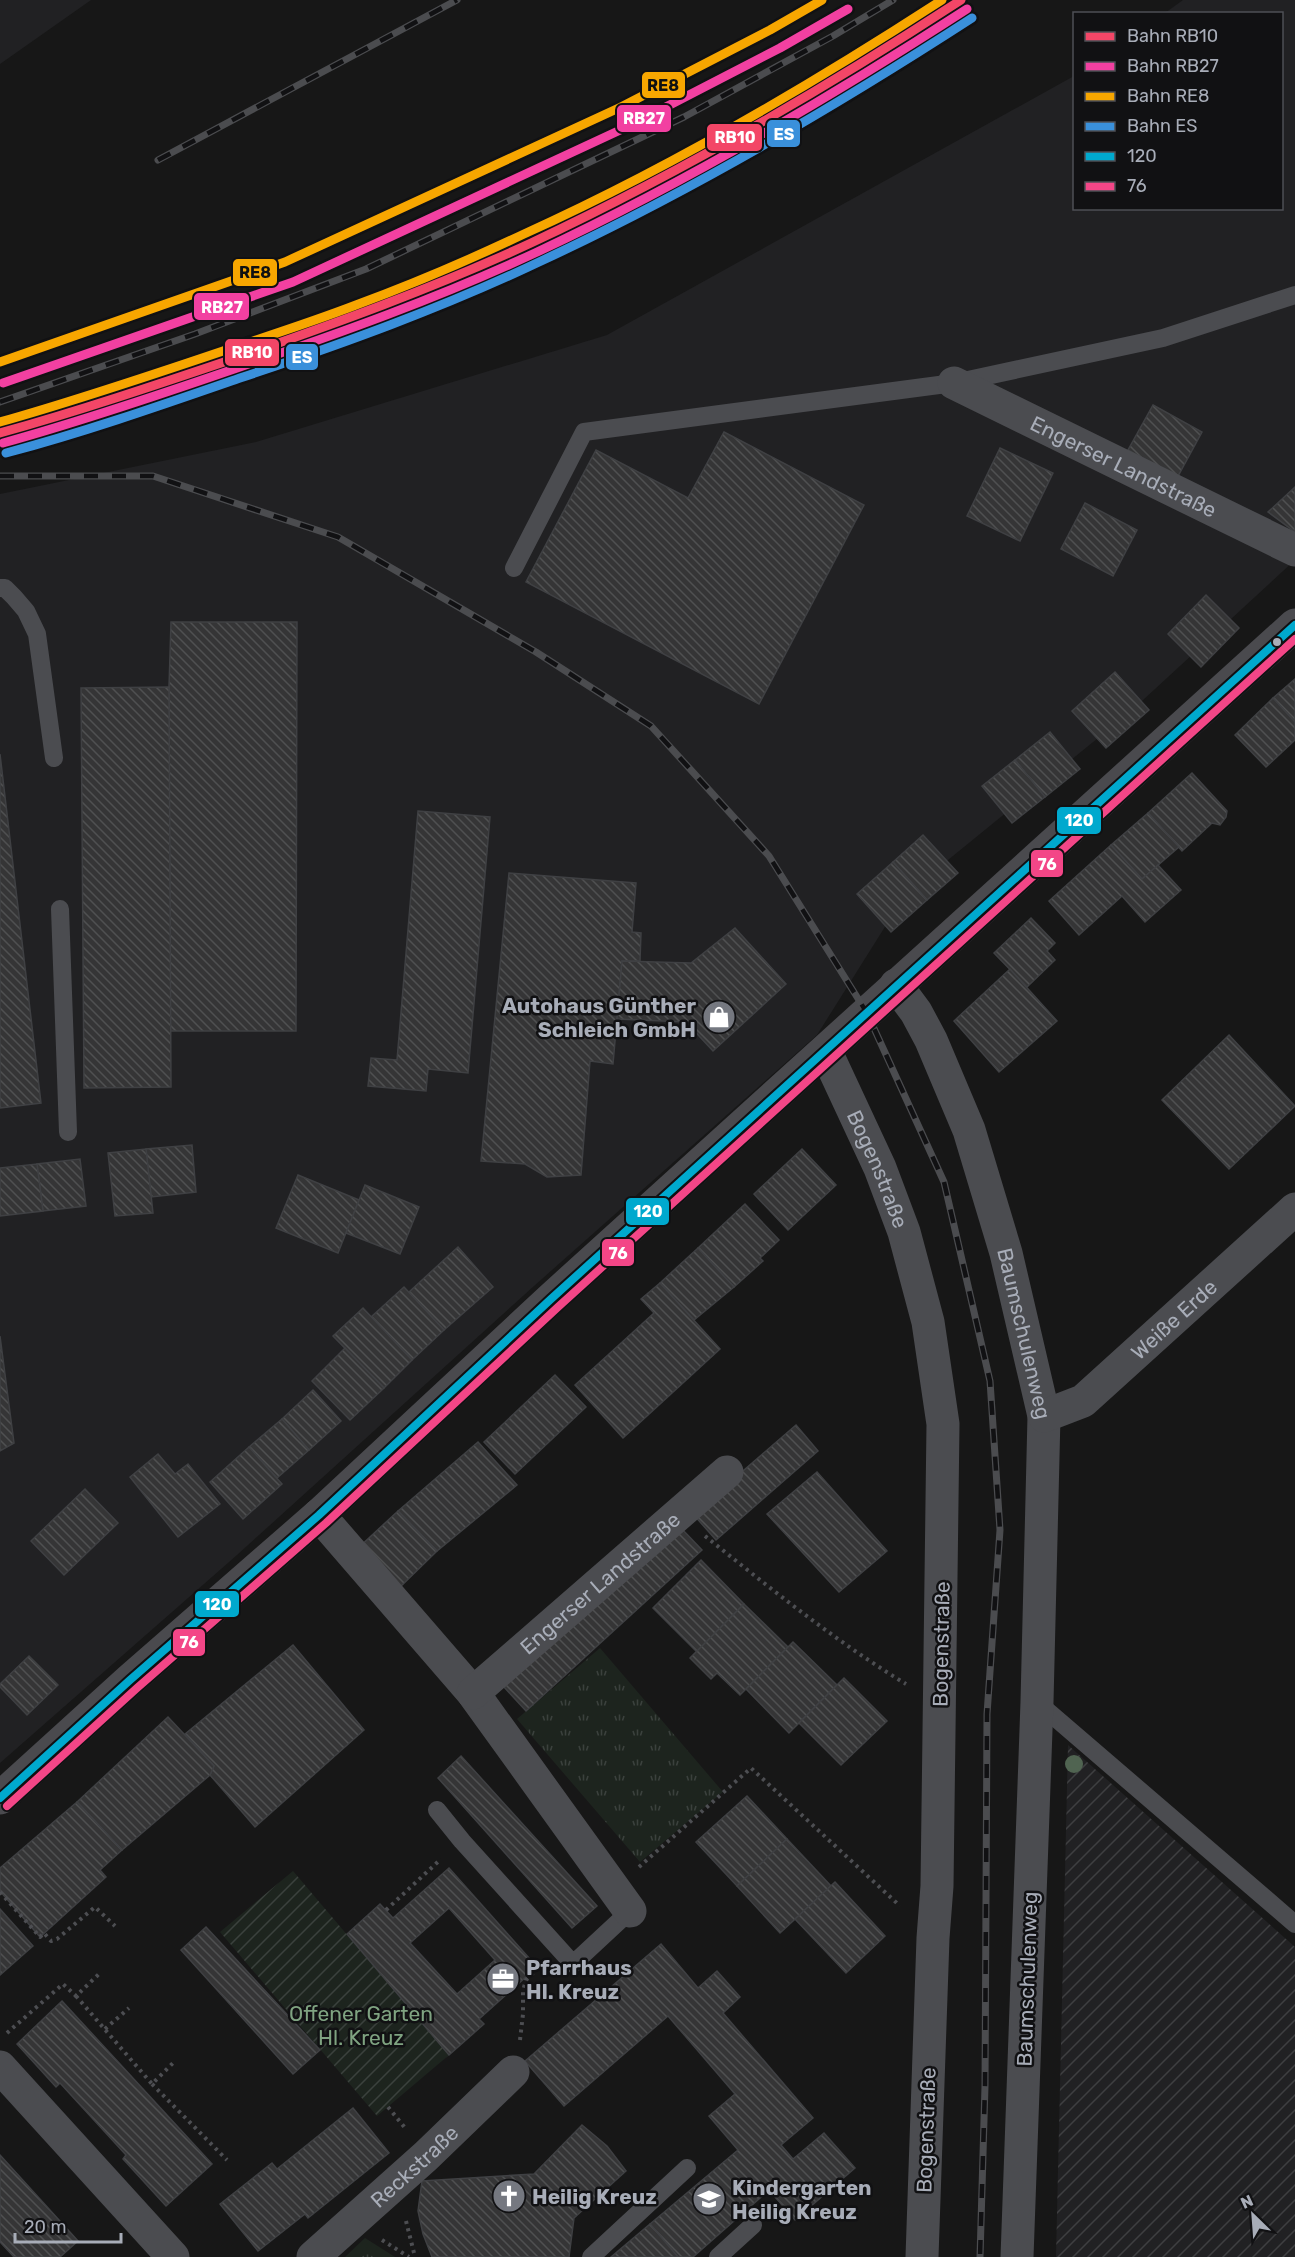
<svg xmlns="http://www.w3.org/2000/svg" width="1295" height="2257" font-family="Rubik,sans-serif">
<defs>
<pattern id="industrial-furrows" width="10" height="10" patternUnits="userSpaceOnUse" patternTransform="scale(1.5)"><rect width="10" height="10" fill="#212123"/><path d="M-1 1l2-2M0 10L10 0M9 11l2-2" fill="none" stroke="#3e3f41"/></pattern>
<pattern id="grass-tufts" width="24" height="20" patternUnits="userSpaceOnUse" patternTransform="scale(1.5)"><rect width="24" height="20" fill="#1d241e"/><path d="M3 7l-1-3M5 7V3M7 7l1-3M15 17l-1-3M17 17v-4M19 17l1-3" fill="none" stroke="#3b413d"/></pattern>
<pattern id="garden-furrows" width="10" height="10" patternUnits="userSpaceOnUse" patternTransform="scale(1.5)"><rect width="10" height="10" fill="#1d241e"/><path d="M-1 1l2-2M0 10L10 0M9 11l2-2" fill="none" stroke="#3b413d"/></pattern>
<pattern id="building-back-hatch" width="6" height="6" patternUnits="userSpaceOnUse" patternTransform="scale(1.5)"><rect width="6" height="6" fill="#353536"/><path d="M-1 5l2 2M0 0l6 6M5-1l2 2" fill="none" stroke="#4f5051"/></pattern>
</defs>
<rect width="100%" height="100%" fill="#171717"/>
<g fill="#212123">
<path d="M0 0H91L0 64Z"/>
<path d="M1183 0H1295V560L1130 712 905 895 817 1035 534 1286 237 1555 0 1763V494L256 442 607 335 1074 76V208H1282V14L1165 13Z"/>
</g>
<path fill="url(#industrial-furrows)" d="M1068 1745 1295 1947V2257H1056Z"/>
<g fill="url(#grass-tufts)">
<path d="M600 1648 723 1792 640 1862 517 1719Z"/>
<path d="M365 2238 395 2257H345Z"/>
</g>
<path fill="url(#garden-furrows)" d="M293 1871 449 2055 377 2116 220 1932Z"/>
<g fill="url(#building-back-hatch)" stroke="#3f4043" stroke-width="1.5" fill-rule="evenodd">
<path d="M1153 405 1202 432 1177 478 1128 450Z"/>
<path d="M724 432 864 505 759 704 526 582 596 450 688 498Z"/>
<path d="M1000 448 1053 473 1020 541 967 516Z"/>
<path d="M1295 487V532L1268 512Z"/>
<path d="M1085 503 1137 530 1113 576 1061 549Z"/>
<path d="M1206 595 1239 628 1201 667 1168 634Z"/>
<path d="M171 622H297L296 1031H170L169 687Z"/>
<path d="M1115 672 1149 710 1106 748 1072 711Z"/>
<path d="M1295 679V722L1273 698Z"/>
<path d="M169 687 171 1087 84 1088 81 688Z"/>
<path d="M1273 698 1295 722V740L1266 767 1235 735Z"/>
<path d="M1050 732 1080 769 1045 797 1015 760Z"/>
<path d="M0 754 41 1103 0 1108Z"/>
<path d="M1015 760 1045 797 1012 823 982 786Z"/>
<path d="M1192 773 1227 811 1226 817 1220 825 1212 823 1182 851 1148 813Z"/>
<path d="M418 811 490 817 468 1073 428 1069 426 1091 368 1086 371 1058 397 1060Z"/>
<path d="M1148 813 1179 847 1142 879 1111 845Z"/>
<path d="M923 835 958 873 927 900 893 862Z"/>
<path d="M1111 845 1142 879 1158 865 1181 890 1145 922 1122 896 1079 935 1049 901Z"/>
<path d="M893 862 927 900 891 932 857 894Z"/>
<path d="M509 873 636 883 632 932 641 933 640 961H622L613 1064 590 1061 581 1175 547 1177 525 1164 481 1161Z"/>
<path d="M1031 918 1055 943 1047 951 1055 960 1027 987 994 953Z"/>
<path d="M735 928 786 984 713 1051 686 1022 617 1019 622 961 691 963Z"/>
<path d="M1010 969 1057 1021 999 1072 954 1021Z"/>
<path d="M1229 1035 1295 1106 1229 1169 1162 1100Z"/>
<path d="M192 1145 196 1192 151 1197 146 1149Z"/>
<path d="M146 1149 153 1213 115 1216 108 1153Z"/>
<path d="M802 1149 836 1185 788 1230 754 1194Z"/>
<path d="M80 1159 86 1206 43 1211 37 1164Z"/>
<path d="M37 1164 43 1211 0 1216V1168Z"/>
<path d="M298 1175 359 1200 338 1253 276 1228Z"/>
<path d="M365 1185 419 1207 400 1254 346 1233Z"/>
<path d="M745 1204 779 1240 760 1258 763 1261 734 1287 698 1248Z"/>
<path d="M458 1247 493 1287 444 1330 409 1292Z"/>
<path d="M698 1248 734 1287 694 1320 660 1283Z"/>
<path d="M660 1283 720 1349 623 1438 575 1385 654 1313 641 1299Z"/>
<path d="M404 1287 444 1330 412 1360 371 1317Z"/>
<path d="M363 1308 412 1360 384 1388 333 1336Z"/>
<path d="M0 1336 14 1443 0 1451Z"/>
<path d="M345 1348 384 1388 350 1420 312 1381Z"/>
<path d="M555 1375 586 1407 515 1474 484 1442Z"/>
<path d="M313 1390 341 1421 309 1450 282 1419Z"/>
<path d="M282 1419 309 1450 277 1478 249 1447Z"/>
<path d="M796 1425 818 1451 716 1540 693 1514Z"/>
<path d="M478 1442 517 1485 437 1551 398 1511Z"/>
<path d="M249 1447 282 1484 243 1519 210 1482Z"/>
<path d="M158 1454 175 1474 188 1464 220 1504 178 1537 130 1477Z"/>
<path d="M817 1472 887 1551 839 1592 767 1514Z"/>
<path d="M85 1489 118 1523 64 1575 31 1541Z"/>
<path d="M398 1511 437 1551 396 1591 356 1550Z"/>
<path d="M680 1527 702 1550 526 1711 504 1687Z"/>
<path d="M701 1560 744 1604 697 1652 653 1608Z"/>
<path d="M744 1604 788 1647 740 1695 717 1673 711 1679 690 1658Z"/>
<path d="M793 1642 837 1685 789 1733 746 1689Z"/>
<path d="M293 1645 364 1730 255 1827 210 1775 214 1766 185 1734Z"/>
<path d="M29 1656 58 1685 27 1715 0 1687V1684Z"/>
<path d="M844 1678 887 1721 841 1765 799 1723Z"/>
<path d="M168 1717 214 1766 210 1775 122 1850 77 1802Z"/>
<path d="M461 1756 597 1906 572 1928 438 1778Z"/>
<path d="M747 1796 787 1839 737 1886 696 1842Z"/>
<path d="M77 1802 122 1850 100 1870 106 1877 40 1937 0 1891V1868Z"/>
<path d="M787 1839 831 1886 780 1933 737 1886Z"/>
<path d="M449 1868 537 1967 479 2019 484 2024 449 2055 347 1934 380 1904 393 1918ZM449 1908 495 1960 457 1994 410 1943Z"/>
<path d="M835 1882 885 1936 846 1973 795 1919Z"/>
<path d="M0 1909 33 1946 0 1975Z"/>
<path d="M206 1927 320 2050 293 2074 181 1950Z"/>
<path d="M661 1944 698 1988 717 1971 740 1997 723 2013 813 2118 781 2145 793 2159 824 2133 855 2168 795 2220 769 2190 693 2257H678L650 2224 738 2150 709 2116 735 2094 668 2016 564 2106 525 2061Z"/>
<path d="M62 2001 212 2164 166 2206 123 2159 126 2155 60 2083 56 2087 17 2044Z"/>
<path d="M353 2108 389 2153 308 2218 305 2214 258 2251 220 2204 272 2163 277 2169Z"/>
<path d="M582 2125 607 2146 626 2171 574 2218 569 2257H432L423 2234 418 2211 422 2181 534 2174Z"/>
<path d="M0 2155 78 2241 60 2257H14L0 2242Z"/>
<path d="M650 2224 678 2257H611Z"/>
</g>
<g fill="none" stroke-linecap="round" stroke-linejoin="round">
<g stroke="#4d4e52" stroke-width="4" stroke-dasharray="3 4.5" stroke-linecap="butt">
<path d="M705 1536C770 1588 835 1641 906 1684"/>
<path d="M639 1867 751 1768 900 1906"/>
<path d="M0 1892 40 1937 44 1933 51 1941 57 1939 95 1907 115 1926"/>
<path d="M386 1910 441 1859"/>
<path d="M76 1996 152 2084 175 2061"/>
<path d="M105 2029 129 2008"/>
<path d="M7 2033 63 1984 76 1996 100 1973"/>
<path d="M520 2040 523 2014V1991L526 1980 539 1967"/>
<path d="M152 2084 227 2160"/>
<path d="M388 2107 406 2129"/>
<path d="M406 2221 415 2257"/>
<path d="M382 2240 409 2257"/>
</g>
<g stroke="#4b4c50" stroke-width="18">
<path d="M514 568 584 432 954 383 1163 338 1295 295"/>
<path d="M0 588H5L14 597 26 611 37 634 54 758"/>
<path d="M60 909 68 1132"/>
<path d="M1037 1702 1295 1924"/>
<path d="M437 1810 462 1841 573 1964 630 1911"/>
<path d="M591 2257 687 2168"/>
<path d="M718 2257 753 2225"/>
</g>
<g stroke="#4b4c50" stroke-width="33">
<path id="s1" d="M954 383 1295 550"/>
<path id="s2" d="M896 985 916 1012 931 1040 969 1130 1006 1253 1044 1416 1037 1702 1017 2257"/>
<path id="s3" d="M826 1052 880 1168 904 1232 928 1322 943 1424 937 1886 933 1938 922 2257"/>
<path id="s4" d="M1044 1416 1083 1401 1295 1209"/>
<path d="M319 1515 473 1693 630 1911"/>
<path id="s5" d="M473 1693 727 1472"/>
<path d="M0 2067 173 2257"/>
<path id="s6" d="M313 2257 426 2156 513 2072"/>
</g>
<path stroke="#4a4a4e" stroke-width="33" d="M0 1798 130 1680 319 1515 551 1299 1295 625"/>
<g stroke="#4b4c4f" stroke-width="7">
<g id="rail">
<path d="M158 160 457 0"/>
<path d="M0 402 195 334 366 269 684 117 833 36 893 0"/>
<path d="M0 476H153L338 537 536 652 651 726 769 856 867 1013 944 1182 990 1381 1000 1530 987 1714 985 2086 980 2257"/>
</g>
</g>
<use href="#rail" stroke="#111113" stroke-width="4.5" stroke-dasharray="14" stroke-linecap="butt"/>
<g stroke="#111113" stroke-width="12">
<path id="bus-1" d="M0 1798 130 1680 319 1515 551 1299 1295 625"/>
</g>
<g stroke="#111113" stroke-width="12">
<path id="bus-2" d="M7 1806 137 1688 326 1523 558 1307 1295 639"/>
</g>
<use href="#bus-1" stroke="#00a9ce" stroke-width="8"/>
<use href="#bus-2" stroke="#f34687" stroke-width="8"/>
<g stroke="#111113" stroke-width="14">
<path id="rail-1" d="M0 433C79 411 156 385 233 359 334 324 434 288 531 243 680 173 823 90 961 0"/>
</g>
<g stroke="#111113" stroke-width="14">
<g id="rail-2">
<path d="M3 383 293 282 631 125 780 48 848 9"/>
<path d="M3 443C82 421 159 395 237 368 338 334 438 298 535 253 685 183 828 99 967 9"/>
</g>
</g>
<g stroke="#111113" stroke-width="14">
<g id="rail-3">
<path d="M0 362 285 262 621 107 770 30 822 0"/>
<path d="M0 422C75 401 149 376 223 351 268 336 312 322 356 305 413 284 469 260 524 234 670 168 808 87 942 0"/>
</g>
</g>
<g stroke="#111113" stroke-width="14">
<path id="rail-4" d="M6 453C85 432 162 405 240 378 342 344 442 308 539 262 690 192 833 108 972 18"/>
</g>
<use href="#rail-1" stroke="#f34667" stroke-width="9"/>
<use href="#rail-2" stroke="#f240a1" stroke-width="9"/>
<use href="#rail-3" stroke="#f7a600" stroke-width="9"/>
<use href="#rail-4" stroke="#3a90db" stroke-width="9"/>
</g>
<circle fill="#506451" cx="1074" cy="1764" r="9"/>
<defs>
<g id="shop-disc" transform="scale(1.725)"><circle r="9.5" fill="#757880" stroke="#111113"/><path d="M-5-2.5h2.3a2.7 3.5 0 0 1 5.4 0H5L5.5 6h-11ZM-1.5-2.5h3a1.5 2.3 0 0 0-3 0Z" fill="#fff"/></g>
<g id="office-disc" transform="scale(1.725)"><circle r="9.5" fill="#757880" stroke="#111113"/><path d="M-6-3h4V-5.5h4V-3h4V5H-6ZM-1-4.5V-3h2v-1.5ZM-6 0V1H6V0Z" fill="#fff"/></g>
<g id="church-disc" transform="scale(1.725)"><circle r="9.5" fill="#757880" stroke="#111113"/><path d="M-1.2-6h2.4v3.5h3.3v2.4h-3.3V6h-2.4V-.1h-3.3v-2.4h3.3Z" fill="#fff"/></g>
<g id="school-disc" transform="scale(1.725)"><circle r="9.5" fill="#757880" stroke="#111113"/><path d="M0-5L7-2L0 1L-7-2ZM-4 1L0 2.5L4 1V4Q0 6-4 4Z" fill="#fff"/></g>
</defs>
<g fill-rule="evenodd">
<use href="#shop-disc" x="719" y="1017"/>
<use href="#office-disc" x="503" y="1979"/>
<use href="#church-disc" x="509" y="2196"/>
<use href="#school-disc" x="709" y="2199"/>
</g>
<circle fill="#a8adb8" stroke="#111113" stroke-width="2" cx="1277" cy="642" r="5"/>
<g text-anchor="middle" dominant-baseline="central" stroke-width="5" stroke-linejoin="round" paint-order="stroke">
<g font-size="21" fill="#a8adb8" stroke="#111113">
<text stroke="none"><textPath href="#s1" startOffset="189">Engerser Landstraße</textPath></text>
<text stroke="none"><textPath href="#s3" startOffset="128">Bogenstraße</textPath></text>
<text stroke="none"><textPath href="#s4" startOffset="164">Weiße Erde</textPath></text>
<text stroke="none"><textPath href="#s2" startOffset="374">Baumschulenweg</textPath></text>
<text stroke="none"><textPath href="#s5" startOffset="168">Engerser Landstraße</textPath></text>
<text transform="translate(941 1644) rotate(-89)">Bogenstraße</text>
<text transform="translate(1027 1979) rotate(-88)">Baumschulenweg</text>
<text transform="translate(926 2130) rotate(-88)">Bogenstraße</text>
<text stroke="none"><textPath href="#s6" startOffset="136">Reckstraße</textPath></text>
</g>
<g font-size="21" font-weight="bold" fill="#a8adb8" stroke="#111113" text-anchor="start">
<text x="696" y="1005" text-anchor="end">Autohaus Günther<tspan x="696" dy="24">Schleich GmbH</tspan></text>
<text x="526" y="1967">Pfarrhaus<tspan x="526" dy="24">Hl. Kreuz</tspan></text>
<text x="732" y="2187">Kindergarten<tspan x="732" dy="24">Heilig Kreuz</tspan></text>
<text x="532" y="2196">Heilig Kreuz</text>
</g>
<g font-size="21" fill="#7fa381" stroke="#111113">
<text x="361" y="2013">Offener Garten<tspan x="361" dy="24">Hl. Kreuz</tspan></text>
</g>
</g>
<g stroke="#111113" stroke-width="2">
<rect x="641" y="71" width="45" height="28" rx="6" fill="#f7a600"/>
<rect x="616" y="104" width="56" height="29" rx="6" fill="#f240a1"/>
<rect x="766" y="119" width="35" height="29" rx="6" fill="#3a90db"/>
<rect x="706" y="123" width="57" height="29" rx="6" fill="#f34667"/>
<rect x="232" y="258" width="46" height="29" rx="6" fill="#f7a600"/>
<rect x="193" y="292" width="57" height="29" rx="6" fill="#f240a1"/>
<rect x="224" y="338" width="56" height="29" rx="6" fill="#f34667"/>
<rect x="285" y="343" width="34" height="28" rx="6" fill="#3a90db"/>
<rect x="1056" y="806" width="46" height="29" rx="6" fill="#00a9ce"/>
<rect x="1030" y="849" width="34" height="29" rx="6" fill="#f34687"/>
<rect x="625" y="1197" width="45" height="29" rx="6" fill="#00a9ce"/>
<rect x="601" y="1238" width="34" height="29" rx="6" fill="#f34687"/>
<rect x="194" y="1590" width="46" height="28" rx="6" fill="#00a9ce"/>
<rect x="172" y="1628" width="34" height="29" rx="6" fill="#f34687"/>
</g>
<g font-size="16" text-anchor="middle" font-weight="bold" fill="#fff">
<text x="644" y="124">RB27</text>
<text x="784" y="140">ES</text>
<text x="735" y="143">RB10</text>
<text x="222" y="313">RB27</text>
<text x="252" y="358">RB10</text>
<text x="302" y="363">ES</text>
<text x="1079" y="826">120</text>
<text x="1047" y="870">76</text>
<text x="648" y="1217">120</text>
<text x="618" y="1259">76</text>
<text x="217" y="1610">120</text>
<text x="189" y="1648">76</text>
</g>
<g font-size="16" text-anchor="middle" font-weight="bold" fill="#111">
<text x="663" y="91">RE8</text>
<text x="255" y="278">RE8</text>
</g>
<rect x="1073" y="12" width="210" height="198" fill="#111113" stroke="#4d4f55" stroke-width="1.5"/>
<rect x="1085" y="32" width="30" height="9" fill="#f34667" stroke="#4d4f55" stroke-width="1.5"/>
<text x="1127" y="42" font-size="18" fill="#a8adb8">Bahn RB10</text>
<rect x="1085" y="62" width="30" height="9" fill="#f240a1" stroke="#4d4f55" stroke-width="1.5"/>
<text x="1127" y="72" font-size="18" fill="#a8adb8">Bahn RB27</text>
<rect x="1085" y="92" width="30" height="9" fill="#f7a600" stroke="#4d4f55" stroke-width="1.5"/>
<text x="1127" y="102" font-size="18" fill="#a8adb8">Bahn RE8</text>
<rect x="1085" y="122" width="30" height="9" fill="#3a90db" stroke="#4d4f55" stroke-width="1.5"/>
<text x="1127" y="132" font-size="18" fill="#a8adb8">Bahn ES</text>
<rect x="1085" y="152" width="30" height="9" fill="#00a9ce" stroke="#4d4f55" stroke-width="1.5"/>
<text x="1127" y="162" font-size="18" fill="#a8adb8">120</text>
<rect x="1085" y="182" width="30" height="9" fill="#f34687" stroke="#4d4f55" stroke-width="1.5"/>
<text x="1127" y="192" font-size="18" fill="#a8adb8">76</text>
<g transform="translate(1253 2215) rotate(335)" stroke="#111113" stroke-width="4.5" paint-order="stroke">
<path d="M0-4.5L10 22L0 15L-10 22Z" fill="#a8adb8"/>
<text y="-9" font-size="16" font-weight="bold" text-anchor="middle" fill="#a8adb8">N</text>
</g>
<path d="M15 2233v9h106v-9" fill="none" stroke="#a8adb8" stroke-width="3"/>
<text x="24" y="2233" font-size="18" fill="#a8adb8" stroke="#111113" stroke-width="4.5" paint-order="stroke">20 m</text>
</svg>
